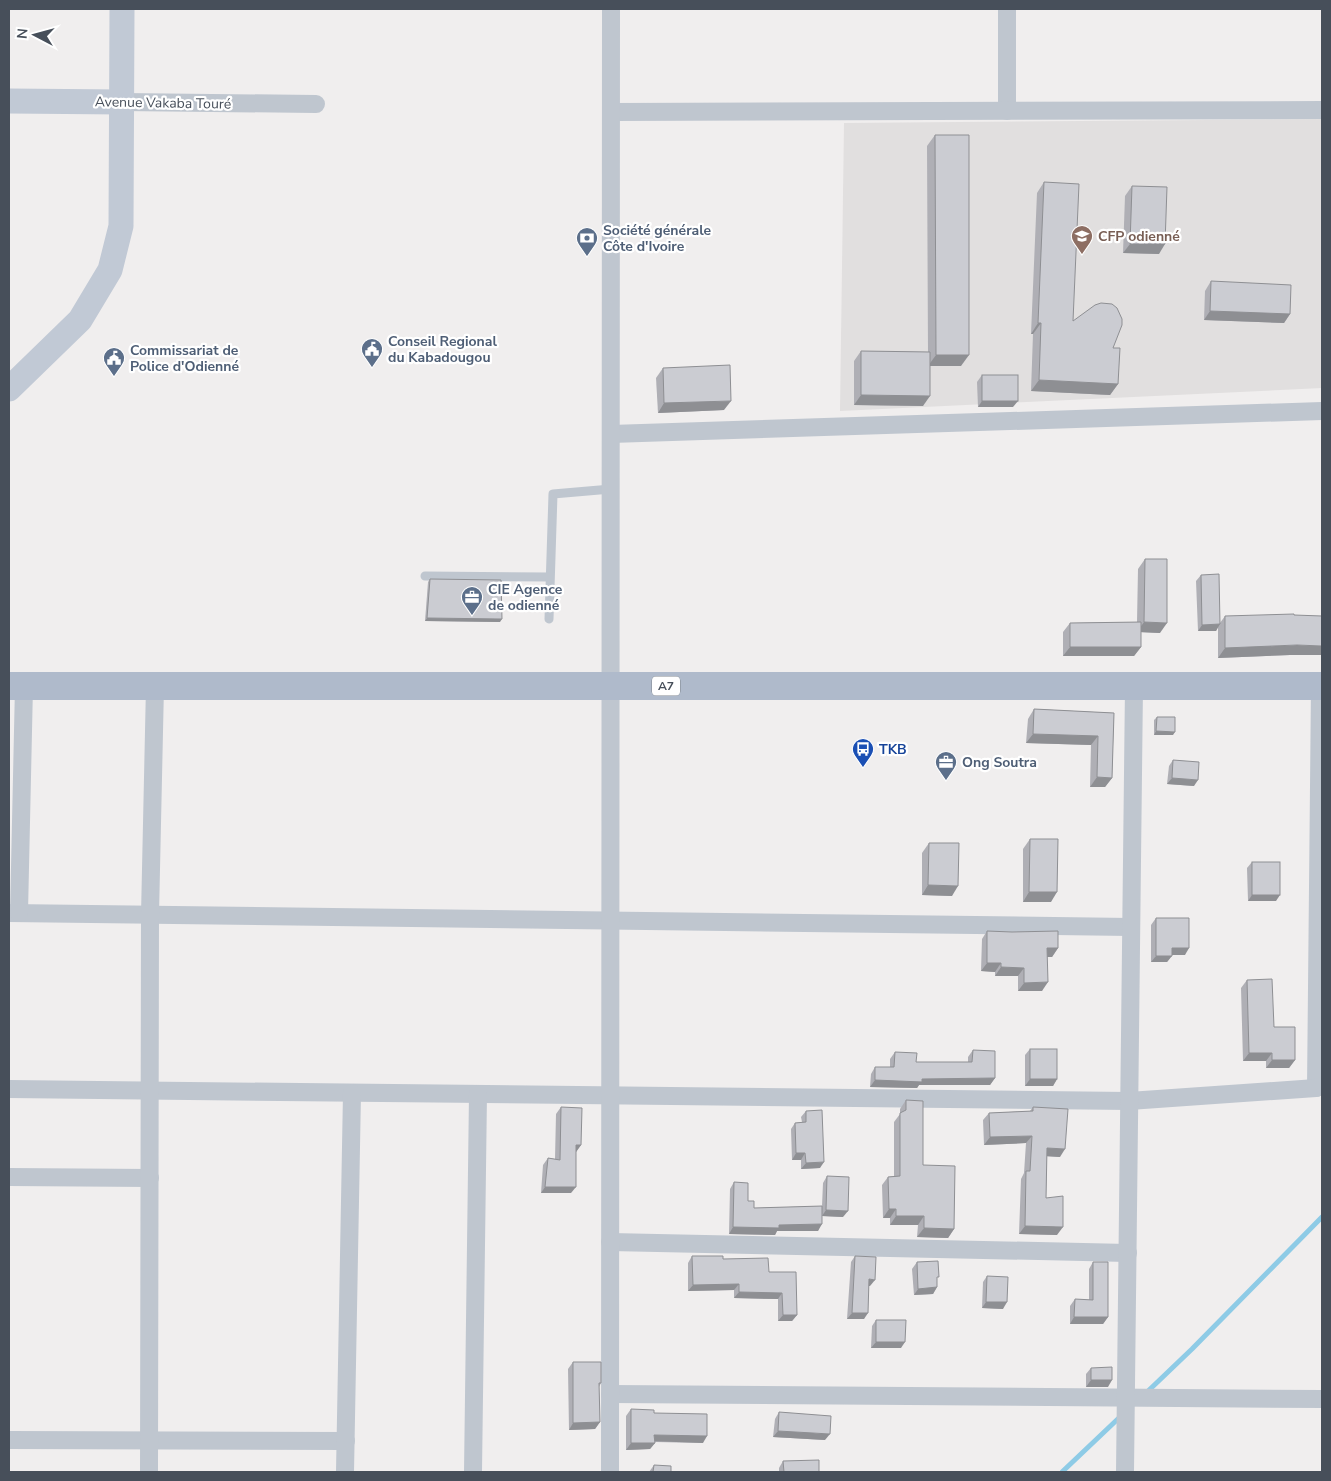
<svg xmlns="http://www.w3.org/2000/svg" width="1331" height="1481" font-family="'Nunito Sans',sans-serif">
<rect width="100%" height="100%" fill="#f0eeee"/>
<path fill="#e1dfdf" d="M1322 119V388L840 411 844 123Z"/>
<g fill="none" stroke-linecap="round" stroke-linejoin="round">
<g stroke="#8ecbe6" stroke-width="5">
<path d="M1146 1393 1192 1349 1322 1217"/>
<path d="M1062 1472 1121 1416"/>
</g>
<g stroke="#bfc6cf" stroke-width="9">
<path d="M425 576 549 577"/>
<path d="M549 619 553 494 611 489"/>
</g>
<g stroke="#bfc6cf" stroke-width="18">
<path d="M1007 9V111"/>
<path d="M122 102 316 104"/>
<path d="M612 112 1322 110"/>
<path d="M611 434 1322 411"/>
<path d="M9 913 1131 927"/>
<path d="M19 913 24 686"/>
<path d="M1316 1088 1320 686"/>
<path d="M9 1089 1129 1101 1316 1088 1322 1086"/>
<path d="M9 1177 150 1178"/>
<path d="M610 1242 1128 1253"/>
<path d="M610 1394 1322 1399"/>
<path d="M9 1440 346 1441"/>
<path d="M149 1472 150 915 155 686"/>
<path d="M345 1472 352 1093"/>
<path d="M473 1472 478 1094"/>
<path d="M610 1472 611 9"/>
<path d="M1125 1472 1134 686"/>
</g>
<g stroke="#c1c9d5" stroke-width="25">
<path d="M9 101 122 102"/>
<path d="M9 389 80 320 110 270 121 226 122 9"/>
</g>
<path stroke="#afbacb" stroke-width="28" d="M9 686H1322"/>
</g>
<g fill="#afafb5">
<path d="M935 135 961 366H930L923 406 854 405V361L861 351 928 352 927 146Z"/>
<path d="M1044 182 1073 321 1113 348 1118 384 1110 395 1031 391 1033 334H1031L1037 193Z"/>
<path d="M1132 186 1159 254 1123 253 1125 196Z"/>
<path d="M1211 281 1290 314 1284 323 1204 320 1205 291Z"/>
<path d="M663 368 724 410 658 413 656 378Z"/>
<path d="M982 375 1013 407H978L977 382Z"/>
<path d="M1145 559 1160 633 1141 632V647L1134 656H1063V632L1070 623 1137 622 1138 569Z"/>
<path d="M1201 575 1220 623 1225 616 1290 655 1218 658V627L1216 631H1198L1196 581Z"/>
<path d="M430 579 500 622 425 621 428 582Z"/>
<path d="M1034 709 1114 713 1112 778 1105 787H1090L1091 745 1026 743 1028 719Z"/>
<path d="M1157 717 1173 735H1154V720Z"/>
<path d="M1173 760 1194 786 1167 784 1169 766Z"/>
<path d="M1030 839 1051 902H1023V849Z"/>
<path d="M929 843 952 896 922 895V853Z"/>
<path d="M1252 862 1276 901H1248L1247 868Z"/>
<path d="M1156 918 1185 955H1172L1167 962H1151V925Z"/>
<path d="M987 931 1058 948 1052 957H1047L1042 991H1018V976H995V972L981 971 982 939Z"/>
<path d="M1247 980 1274 1027 1295 1060 1289 1068H1266V1061H1243L1241 988Z"/>
<path d="M1030 1049 1057 1079 1053 1086H1025V1055Z"/>
<path d="M973 1050 995 1078 990 1085H919L917 1088 870 1087 871 1074 875 1067H890V1059L895 1052 916 1062H968V1057Z"/>
<path d="M906 1100 923 1165 954 1229 948 1238 917 1237 918 1225H890V1218H883L882 1185 888 1177 894 1176V1122L900 1114V1109Z"/>
<path d="M561 1107 581 1145 576 1152 571 1193H541L543 1165 548 1158 555 1159 556 1114Z"/>
<path d="M1033 1107 1060 1157 1047 1156 1046 1198 1057 1235 1019 1234 1021 1179 1024 1173 1026 1143 984 1145 983 1120 989 1113 1030 1111Z"/>
<path d="M806 1111 820 1168 801 1169V1160H792L791 1129 795 1123 802 1122 801 1117Z"/>
<path d="M827 1176 843 1217 822 1216 818 1231H777L775 1235 729 1234 730 1189 734 1182 748 1201 754 1208 822 1206 823 1183Z"/>
<path d="M692 1256 723 1259 769 1272 797 1315 792 1321H778V1299L734 1298V1290L688 1291V1263Z"/>
<path d="M855 1256 870 1286H869L864 1319H847L851 1262Z"/>
<path d="M917 1262 937 1280V1287L933 1294 914 1295 912 1269Z"/>
<path d="M1093 1262 1108 1317 1103 1324H1070V1306L1075 1299 1089 1300V1269Z"/>
<path d="M987 1276 1003 1309 982 1308 983 1282Z"/>
<path d="M876 1320 901 1348H871L872 1326Z"/>
<path d="M573 1362 601 1383 599 1387 600 1422 595 1429 569 1430 568 1369Z"/>
<path d="M1091 1368 1108 1387H1086V1374Z"/>
<path d="M631 1409 654 1413 703 1443 655 1442V1443L650 1449 626 1450V1416Z"/>
<path d="M779 1412 825 1440 773 1437 775 1419Z"/>
<path d="M783 1461 819 1472H779V1468Z"/>
<path d="M654 1465 671 1472H649Z"/>
</g>
<g fill="#8e8f93">
<path d="M1130 244H1165L1159 254 1123 253Z"/>
<path d="M1210 311 1290 314 1284 323 1204 320Z"/>
<path d="M1038 323H1041L1033 334H1031Z"/>
<path d="M936 355H969L961 366H928Z"/>
<path d="M1039 380 1118 384 1110 395 1031 391Z"/>
<path d="M861 395 930 396 923 406 854 405Z"/>
<path d="M731 401 724 410 658 413 664 403Z"/>
<path d="M982 401H1018L1013 407H978Z"/>
<path d="M427 618 502 619 500 622 425 621Z"/>
<path d="M1144 622 1167 623 1160 633 1137 632Z"/>
<path d="M1220 624 1216 631H1198L1202 625Z"/>
<path d="M1297 645 1322 646V655H1290L1218 658 1225 648Z"/>
<path d="M1070 647H1141L1134 656H1063Z"/>
<path d="M1156 731 1175 732 1173 735H1154Z"/>
<path d="M1033 734 1098 736 1091 745 1026 743Z"/>
<path d="M1097 777 1112 778 1105 787H1090Z"/>
<path d="M1172 778 1198 780 1194 786 1167 784Z"/>
<path d="M928 885 958 886 952 896 922 895Z"/>
<path d="M1029 892H1057L1051 902H1023Z"/>
<path d="M1252 895H1280L1276 901H1248Z"/>
<path d="M1047 948H1058L1052 957H1041Z"/>
<path d="M1172 948H1189L1185 955H1167Z"/>
<path d="M1156 956H1172L1167 962H1151Z"/>
<path d="M987 963H1001L995 972 981 971Z"/>
<path d="M1001 967 1024 968 1018 976H995Z"/>
<path d="M1048 982 1042 991H1018L1024 983Z"/>
<path d="M1249 1053H1272L1266 1061H1243Z"/>
<path d="M1272 1060H1295L1289 1068H1266Z"/>
<path d="M995 1078 990 1085H919L917 1088 870 1087 875 1080 922 1079Z"/>
<path d="M1030 1079H1057L1053 1086H1025Z"/>
<path d="M1032 1136 1026 1143 984 1145 990 1137Z"/>
<path d="M576 1145H581L576 1152Z"/>
<path d="M1047 1148 1065 1149 1060 1157 1042 1156Z"/>
<path d="M796 1153H805L801 1160H792Z"/>
<path d="M824 1162 820 1168 801 1169 806 1163Z"/>
<path d="M545 1187H576L571 1193H541Z"/>
<path d="M889 1209H896L890 1218H883Z"/>
<path d="M826 1210 848 1211 843 1217 822 1216Z"/>
<path d="M896 1216H924L918 1225H890Z"/>
<path d="M822 1224 818 1231H777L775 1235 729 1234 733 1227 779 1225Z"/>
<path d="M1025 1226 1063 1227 1057 1235 1019 1234Z"/>
<path d="M924 1228 954 1229 948 1238 917 1237Z"/>
<path d="M869 1279 875 1280 870 1286H864Z"/>
<path d="M739 1284 734 1290 688 1291 693 1285Z"/>
<path d="M937 1287 933 1294 914 1295 918 1289Z"/>
<path d="M739 1292 782 1293 778 1299 734 1298Z"/>
<path d="M986 1302H1007L1003 1309 982 1308Z"/>
<path d="M852 1313H868L864 1319H847Z"/>
<path d="M783 1315H797L792 1321H778Z"/>
<path d="M1074 1317H1108L1103 1324H1070Z"/>
<path d="M876 1342H905L901 1348H871Z"/>
<path d="M1091 1380H1112L1108 1387H1086Z"/>
<path d="M600 1422 595 1429 569 1430 573 1423Z"/>
<path d="M778 1431 830 1434 825 1440 773 1437Z"/>
<path d="M654 1435 707 1436 703 1443 650 1441Z"/>
<path d="M631 1443H655L650 1449 626 1450Z"/>
</g>
<g fill="#cbccd2" stroke="#8e8f93">
<path d="M935 135H969V355H936Z"/>
<path d="M1044 182 1079 184 1073 321 1095 305 1101 303 1112 304 1117 308 1122 319V325L1113 348H1120L1118 384 1039 380 1041 323H1038Z"/>
<path d="M1132 186 1167 187 1165 244H1130Z"/>
<path d="M1211 281 1291 285 1290 314 1210 311Z"/>
<path d="M861 351 930 352V396L861 395Z"/>
<path d="M730 365 731 401 664 403 663 368Z"/>
<rect x="982" y="375" width="36" height="26"/>
<path d="M1145 559H1167V623L1144 622Z"/>
<path d="M1219 574 1220 624 1202 625 1201 575Z"/>
<path d="M430 579 501 580 502 619 427 618Z"/>
<path d="M1294 614V615L1322 616V646L1297 645 1225 648V616Z"/>
<path d="M1141 622V647H1070V623Z"/>
<path d="M1034 709 1114 713 1112 778 1097 777 1098 736 1033 734Z"/>
<path d="M1157 717H1175V732L1156 731Z"/>
<path d="M1173 760 1199 762 1198 780 1172 778Z"/>
<path d="M1030 839H1058L1057 892H1029Z"/>
<path d="M929 843H959L958 886 928 885Z"/>
<rect x="1252" y="862" width="28" height="33"/>
<path d="M1156 918H1189V948H1172V956H1156Z"/>
<path d="M987 931 1012 932 1058 931V948H1047L1048 982 1024 983V968L1001 967V963H987Z"/>
<path d="M1272 979 1274 1027H1295V1060H1272V1053H1249L1247 980Z"/>
<rect x="1030" y="1049" width="27" height="30"/>
<path d="M973 1050 995 1051V1078L922 1079V1082L875 1080V1067H894L895 1052 917 1053 916 1062H972Z"/>
<path d="M906 1100 923 1101V1165L955 1166 954 1229 924 1228V1216H896V1209H889L888 1177 900 1176V1113L906 1110Z"/>
<path d="M561 1107 582 1108 581 1145H576V1187H545L548 1158 560 1160Z"/>
<path d="M1033 1107 1068 1109 1065 1149 1047 1148 1046 1198 1063 1196V1227L1025 1226 1026 1171H1030L1032 1136 990 1137 989 1113 1033 1111Z"/>
<path d="M822 1110 824 1162 806 1163 805 1153H796L795 1123 806 1122V1111Z"/>
<path d="M827 1176 849 1177 848 1211 826 1210Z"/>
<path d="M734 1182 748 1183V1201H754V1208L822 1206V1224L779 1225V1228L733 1227Z"/>
<path d="M692 1256H723V1259L768 1258 769 1272H796L797 1315H783L782 1293 739 1292V1284L693 1285Z"/>
<path d="M855 1256 876 1257 875 1280 869 1279 868 1313H852Z"/>
<path d="M938 1261 939 1277H937V1287L918 1289 917 1262Z"/>
<path d="M1093 1262H1108V1317H1074L1075 1299 1093 1300Z"/>
<path d="M987 1276 1008 1277 1007 1302H986Z"/>
<path d="M876 1320H906L905 1342H876Z"/>
<path d="M573 1362H601V1383H599L600 1422 573 1423Z"/>
<path d="M1112 1367V1380H1091V1368Z"/>
<path d="M631 1409 654 1410V1413L707 1414V1436L654 1435 655 1443H631Z"/>
<path d="M779 1412 831 1416 830 1434 778 1431Z"/>
<path d="M819 1460V1472H784L783 1461Z"/>
<path d="M654 1465 671 1466V1472H653Z"/>
</g>
<defs>
<g id="school-pin" transform="scale(1.125)"><path d="M0 17L-7.5 6A9.5 9.5 0 1 1 7.5 6Z" fill="#8d6e63" stroke="#fff"/><path d="M0-5L7-2L0 1L-7-2ZM-4 1L0 2.5L4 1V4Q0 6-4 4Z" fill="#fff"/></g>
<g id="bank-pin" transform="scale(1.125)"><path d="M0 17L-7.5 6A9.5 9.5 0 1 1 7.5 6Z" fill="#5c6f8a" stroke="#fff"/><path d="M-6-4H6V4H-6ZM0-2.3a2.3 2.3 0 1 0 0 4.6a2.3 2.3 0 1 0 0-4.6Z" fill="#fff"/></g>
<g id="civic-pin" transform="scale(1.125)"><path d="M0 17L-7.5 6A9.5 9.5 0 1 1 7.5 6Z" fill="#5c6f8a" stroke="#fff"/><path d="M-.6-6.5H3V-4.5H.6V-3L4-1V1h2V6H-6V1h2V-1L-.6-3ZM-1.2 2.5V6h2.4V2.5Z" fill="#fff"/></g>
<g id="office-pin" transform="scale(1.125)"><path d="M0 17L-7.5 6A9.5 9.5 0 1 1 7.5 6Z" fill="#5c6f8a" stroke="#fff"/><path d="M-6-3h4V-5.5h4V-3h4V5H-6ZM-1-4.5V-3h2v-1.5ZM-6 0V1H6V0Z" fill="#fff"/></g>
<g id="bus-pin" transform="scale(1.125)"><path d="M0 17L-7.5 6A9.5 9.5 0 1 1 7.5 6Z" fill="#1a4fb4" stroke="#fff"/><path d="M-5-6H5V4H4V6H2V4H-2V6H-4V4H-5ZM-3.5-4V0h7V-4ZM-3.5 1.2v1.5H-2V1.2ZM2 1.2v1.5H3.5V1.2Z" fill="#fff"/></g>
</defs>
<g fill-rule="evenodd">
<use href="#school-pin" x="1082" y="236"/>
<use href="#bank-pin" x="587" y="238"/>
<use href="#civic-pin" x="372" y="349"/>
<use href="#civic-pin" x="114" y="358"/>
<use href="#office-pin" x="472" y="597"/>
<use href="#bus-pin" x="863" y="749"/>
<use href="#office-pin" x="946" y="762"/>
</g>
<g text-anchor="middle" dominant-baseline="central" stroke-width="4.5" stroke-linejoin="round" paint-order="stroke">
<rect fill="#fff" stroke="#7e848c" stroke-width="1" x="652" y="676.5" width="28" height="19" rx="4"/>
<g font-size="12" font-weight="bold" fill="#474f5a">
<text x="666" y="686">A7</text>
</g>
<g font-size="14" fill="#474f5a" stroke="#fff">
<text transform="translate(163 103) rotate(1)">Avenue Vakaba Touré</text>
</g>
<g font-size="14" font-weight="bold" fill="#4e5e75" stroke="#fff" text-anchor="start">
<text x="603" y="230">Société générale<tspan x="603" dy="16">Côte d'Ivoire</tspan></text>
<text x="388" y="341">Conseil Regional<tspan x="388" dy="16">du Kabadougou</tspan></text>
<text x="130" y="350">Commissariat de<tspan x="130" dy="16">Police d'Odienné</tspan></text>
<text x="488" y="589">CIE Agence<tspan x="488" dy="16">de odienné</tspan></text>
<text x="962" y="762">Ong Soutra</text>
</g>
<g font-size="14" font-weight="bold" fill="#785e54" stroke="#fff" text-anchor="start">
<text x="1098" y="236">CFP odienné</text>
</g>
<g font-size="14" font-weight="bold" fill="#164399" stroke="#fff" text-anchor="start">
<text x="879" y="749">TKB</text>
</g>
</g>
<rect width="1331" height="1481" fill="none" stroke="#474f5a" stroke-width="20"/>
<g transform="translate(35 35) rotate(276)" stroke="#ffffff" stroke-width="4" paint-order="stroke">
<path d="M0-4L9 19L0 12L-9 19Z" fill="#474f5a"/>
<text y="-8" font-size="14" font-weight="bold" text-anchor="middle" fill="#474f5a">N</text>
</g>
</svg>
